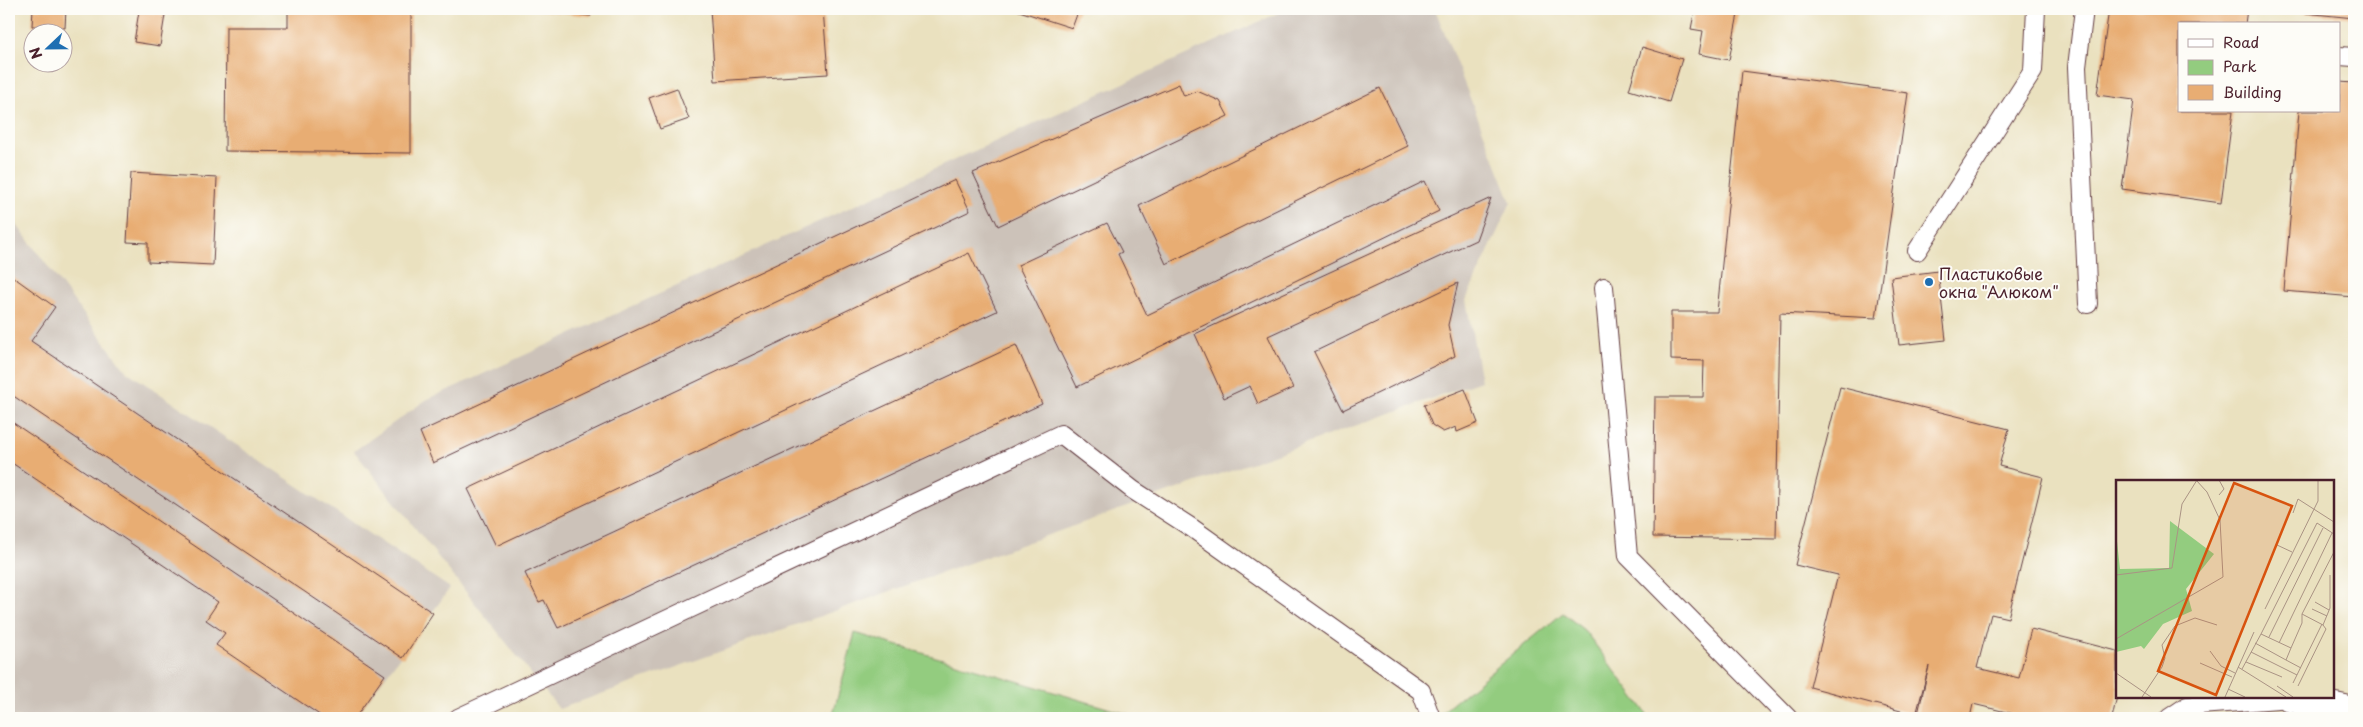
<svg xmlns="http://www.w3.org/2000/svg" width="2363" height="727" font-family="'Playpen Sans',sans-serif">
<rect width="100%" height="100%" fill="#fdfcf7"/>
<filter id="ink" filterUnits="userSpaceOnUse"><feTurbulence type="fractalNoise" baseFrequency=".02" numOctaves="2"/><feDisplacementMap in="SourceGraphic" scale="10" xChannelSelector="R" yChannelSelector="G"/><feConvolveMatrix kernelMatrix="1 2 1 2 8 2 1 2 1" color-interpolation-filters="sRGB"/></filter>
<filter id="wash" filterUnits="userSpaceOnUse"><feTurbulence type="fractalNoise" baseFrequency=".0096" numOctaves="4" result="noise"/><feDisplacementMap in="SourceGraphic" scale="20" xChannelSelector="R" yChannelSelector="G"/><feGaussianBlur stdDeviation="1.12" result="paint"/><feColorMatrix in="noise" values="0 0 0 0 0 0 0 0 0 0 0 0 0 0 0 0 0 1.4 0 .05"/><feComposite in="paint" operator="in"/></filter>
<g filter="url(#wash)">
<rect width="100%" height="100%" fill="#eae1bf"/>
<g fill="#ccc2b9">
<path d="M1287 9H1435L1511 202 1466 300 1481 381 559 709 354 451 426 400Z"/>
<path d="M9 218 14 221 126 371 450 588 355 718H9Z"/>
</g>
<g fill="#93cc7f" stroke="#6e7655">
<path d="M1563 613 1585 631 1650 718H1435Z"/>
<path d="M855 633 1141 718H832Z"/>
</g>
<g id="blocks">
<g fill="#e8ad73">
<path d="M9 9H13L11 30H9Z"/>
<path d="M33 9H66L65 28 32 26Z"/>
<path d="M288 9H411V153L225 151 226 27H288Z"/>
<path d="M528 9H592L591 16Z"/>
<path d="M710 9H823L828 74 715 81Z"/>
<path d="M1013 9H1079L1072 28Z"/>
<path d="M1695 9H1739L1729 60 1699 54 1703 31 1691 29Z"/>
<path d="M2109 9H2247L2245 24H2179V111H2233L2221 203 2122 189 2134 100 2097 95Z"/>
<path d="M2275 9H2354V18L2275 10Z"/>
<path d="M139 11 165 15 160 46 134 42Z"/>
<path d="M1642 47 1682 59 1669 102 1629 90Z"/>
<path d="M1742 71 1908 93 1876 318 1780 313 1776 539 1653 537 1655 397H1703L1704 361 1671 360V312H1717Z"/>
<path d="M2339 82 2354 83V297L2284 291 2299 111H2339Z"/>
<path d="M1179 84 1184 96 1197 91 1220 101 1228 116 998 226 973 173Z"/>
<path d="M677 88 689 119 660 129 649 98Z"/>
<path d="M1380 88 1408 146 1166 264 1139 206Z"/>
<path d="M131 173 217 178 213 265 148 262V243L127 242Z"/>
<path d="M955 180 970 211 433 463 420 432Z"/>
<path d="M1425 181 1439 211 1077 387 1018 265 1107 223 1122 252 1118 254 1147 315Z"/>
<path d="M1491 198 1476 240 1268 336 1293 388 1258 404 1250 386 1224 398 1195 334Z"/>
<path d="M969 253 997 311 496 546 468 489Z"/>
<path d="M1938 271 1946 340 1899 345 1891 277Z"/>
<path d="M9 274 55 307 31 341 433 613 403 658 9 393Z"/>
<path d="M1458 283 1448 325 1455 356 1343 410 1314 352Z"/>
<path d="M1016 345 1042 404 558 628 544 600 539 602 525 573Z"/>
<path d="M1840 387 2009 429 1999 466 2043 477 2008 618 1991 614 1977 668 2019 678 2031 629 2117 651V696L2112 718H2031L1973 704 1970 718H1917L1929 666 1916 715 1810 687 1838 575 1795 565Z"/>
<path d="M1465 389 1478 423 1457 432 1456 427 1443 432 1432 425 1424 405Z"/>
<path d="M9 420 385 675 355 718H324L216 645 225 633 206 620 218 602 9 461Z"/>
</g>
</g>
</g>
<g filter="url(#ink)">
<use href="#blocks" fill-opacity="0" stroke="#623c41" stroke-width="1"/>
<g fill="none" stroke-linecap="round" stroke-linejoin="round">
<g stroke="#623c41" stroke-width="20">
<g id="lane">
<path d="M2084 9 2077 67 2088 304"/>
<path d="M2339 56 2354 57"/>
<path d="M1917 251 2033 71 2036 9"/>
<path d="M1604 287 1628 556 1788 718"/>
<path d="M458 718 1061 434 1133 490 1192 528 1421 691 1431 718"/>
<path d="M2169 718 2187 706 2291 698"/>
</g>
</g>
<g stroke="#623c41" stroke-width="30">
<path id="street" d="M2291 698 2354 711"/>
</g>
<use href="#lane" stroke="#fff" stroke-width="18"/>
<use href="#street" stroke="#fff" stroke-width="28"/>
</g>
</g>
<circle fill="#1f6fb2" stroke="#fdfcf7" stroke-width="2" cx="1929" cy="282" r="5"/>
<g text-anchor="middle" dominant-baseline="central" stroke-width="4" stroke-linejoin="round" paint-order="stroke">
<g font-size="16" fill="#4a1f2b" stroke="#fdfcf7" text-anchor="start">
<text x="1939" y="273">Пластиковые<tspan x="1939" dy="18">окна "Алюком"</tspan></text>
</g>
</g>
<g transform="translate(2116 480)">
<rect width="218" height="218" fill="#eae1bf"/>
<path d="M54 41 98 74 70 109 76 131 47 144 28 169 25 166 0 172V52L4 89 53 88Z" fill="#93cc7f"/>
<path fill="none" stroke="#aa9384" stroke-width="1" d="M103 0 108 9 103 15M177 33 182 19 218 42M218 54 201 43 145 154 175 168 186 143V134L218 72M161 65 176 72M0 95 56 88 66 24 81 0M199 122 213 130M149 129 202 21V0M196 129 211 136M186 134 207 145 214 128V95M153 157 207 48M0 159 107 97 104 40 91 12 80 0M139 163 170 180M163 163 216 53M175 168 170 180 185 188M94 171 105 186 119 193M135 172 181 195M130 182 166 197M84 183 116 197M122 187 170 217M126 189 145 154M0 193 35 217M177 203 206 144M161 206 177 217M182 206 210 149 207 145M112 209 129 217M26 217 46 187 49 178 46 165 59 146 79 138 101 145M109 217 138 152"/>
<path fill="#d8530f" fill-opacity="0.15" stroke="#d8530f" stroke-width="2.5" d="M118 3 176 26 100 215 42 191Z"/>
<rect width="218" height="218" fill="none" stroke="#4a1f2b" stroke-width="2.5"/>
</g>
<rect width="2363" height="727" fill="none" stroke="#fdfcf7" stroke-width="30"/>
<rect x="2178" y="22" width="162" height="90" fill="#fdfcf7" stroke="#b5a4a5"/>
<rect x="2188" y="39" width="25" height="8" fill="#ffffff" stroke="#b5a4a5"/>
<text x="2223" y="48" font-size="15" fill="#4a1f2b">Road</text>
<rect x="2188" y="60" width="25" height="15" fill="#93cc7f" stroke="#b5a4a5"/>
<text x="2223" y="72" font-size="15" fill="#4a1f2b">Park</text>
<rect x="2188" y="85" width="25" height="15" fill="#e8ad73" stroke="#b5a4a5"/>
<text x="2223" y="98" font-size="15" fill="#4a1f2b">Building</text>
<g transform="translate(48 48) rotate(248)"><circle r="24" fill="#fdfcf7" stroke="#b5a4a5"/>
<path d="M0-4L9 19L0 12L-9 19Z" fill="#1f6fb2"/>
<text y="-8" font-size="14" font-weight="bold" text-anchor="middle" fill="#4a1f2b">N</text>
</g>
</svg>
